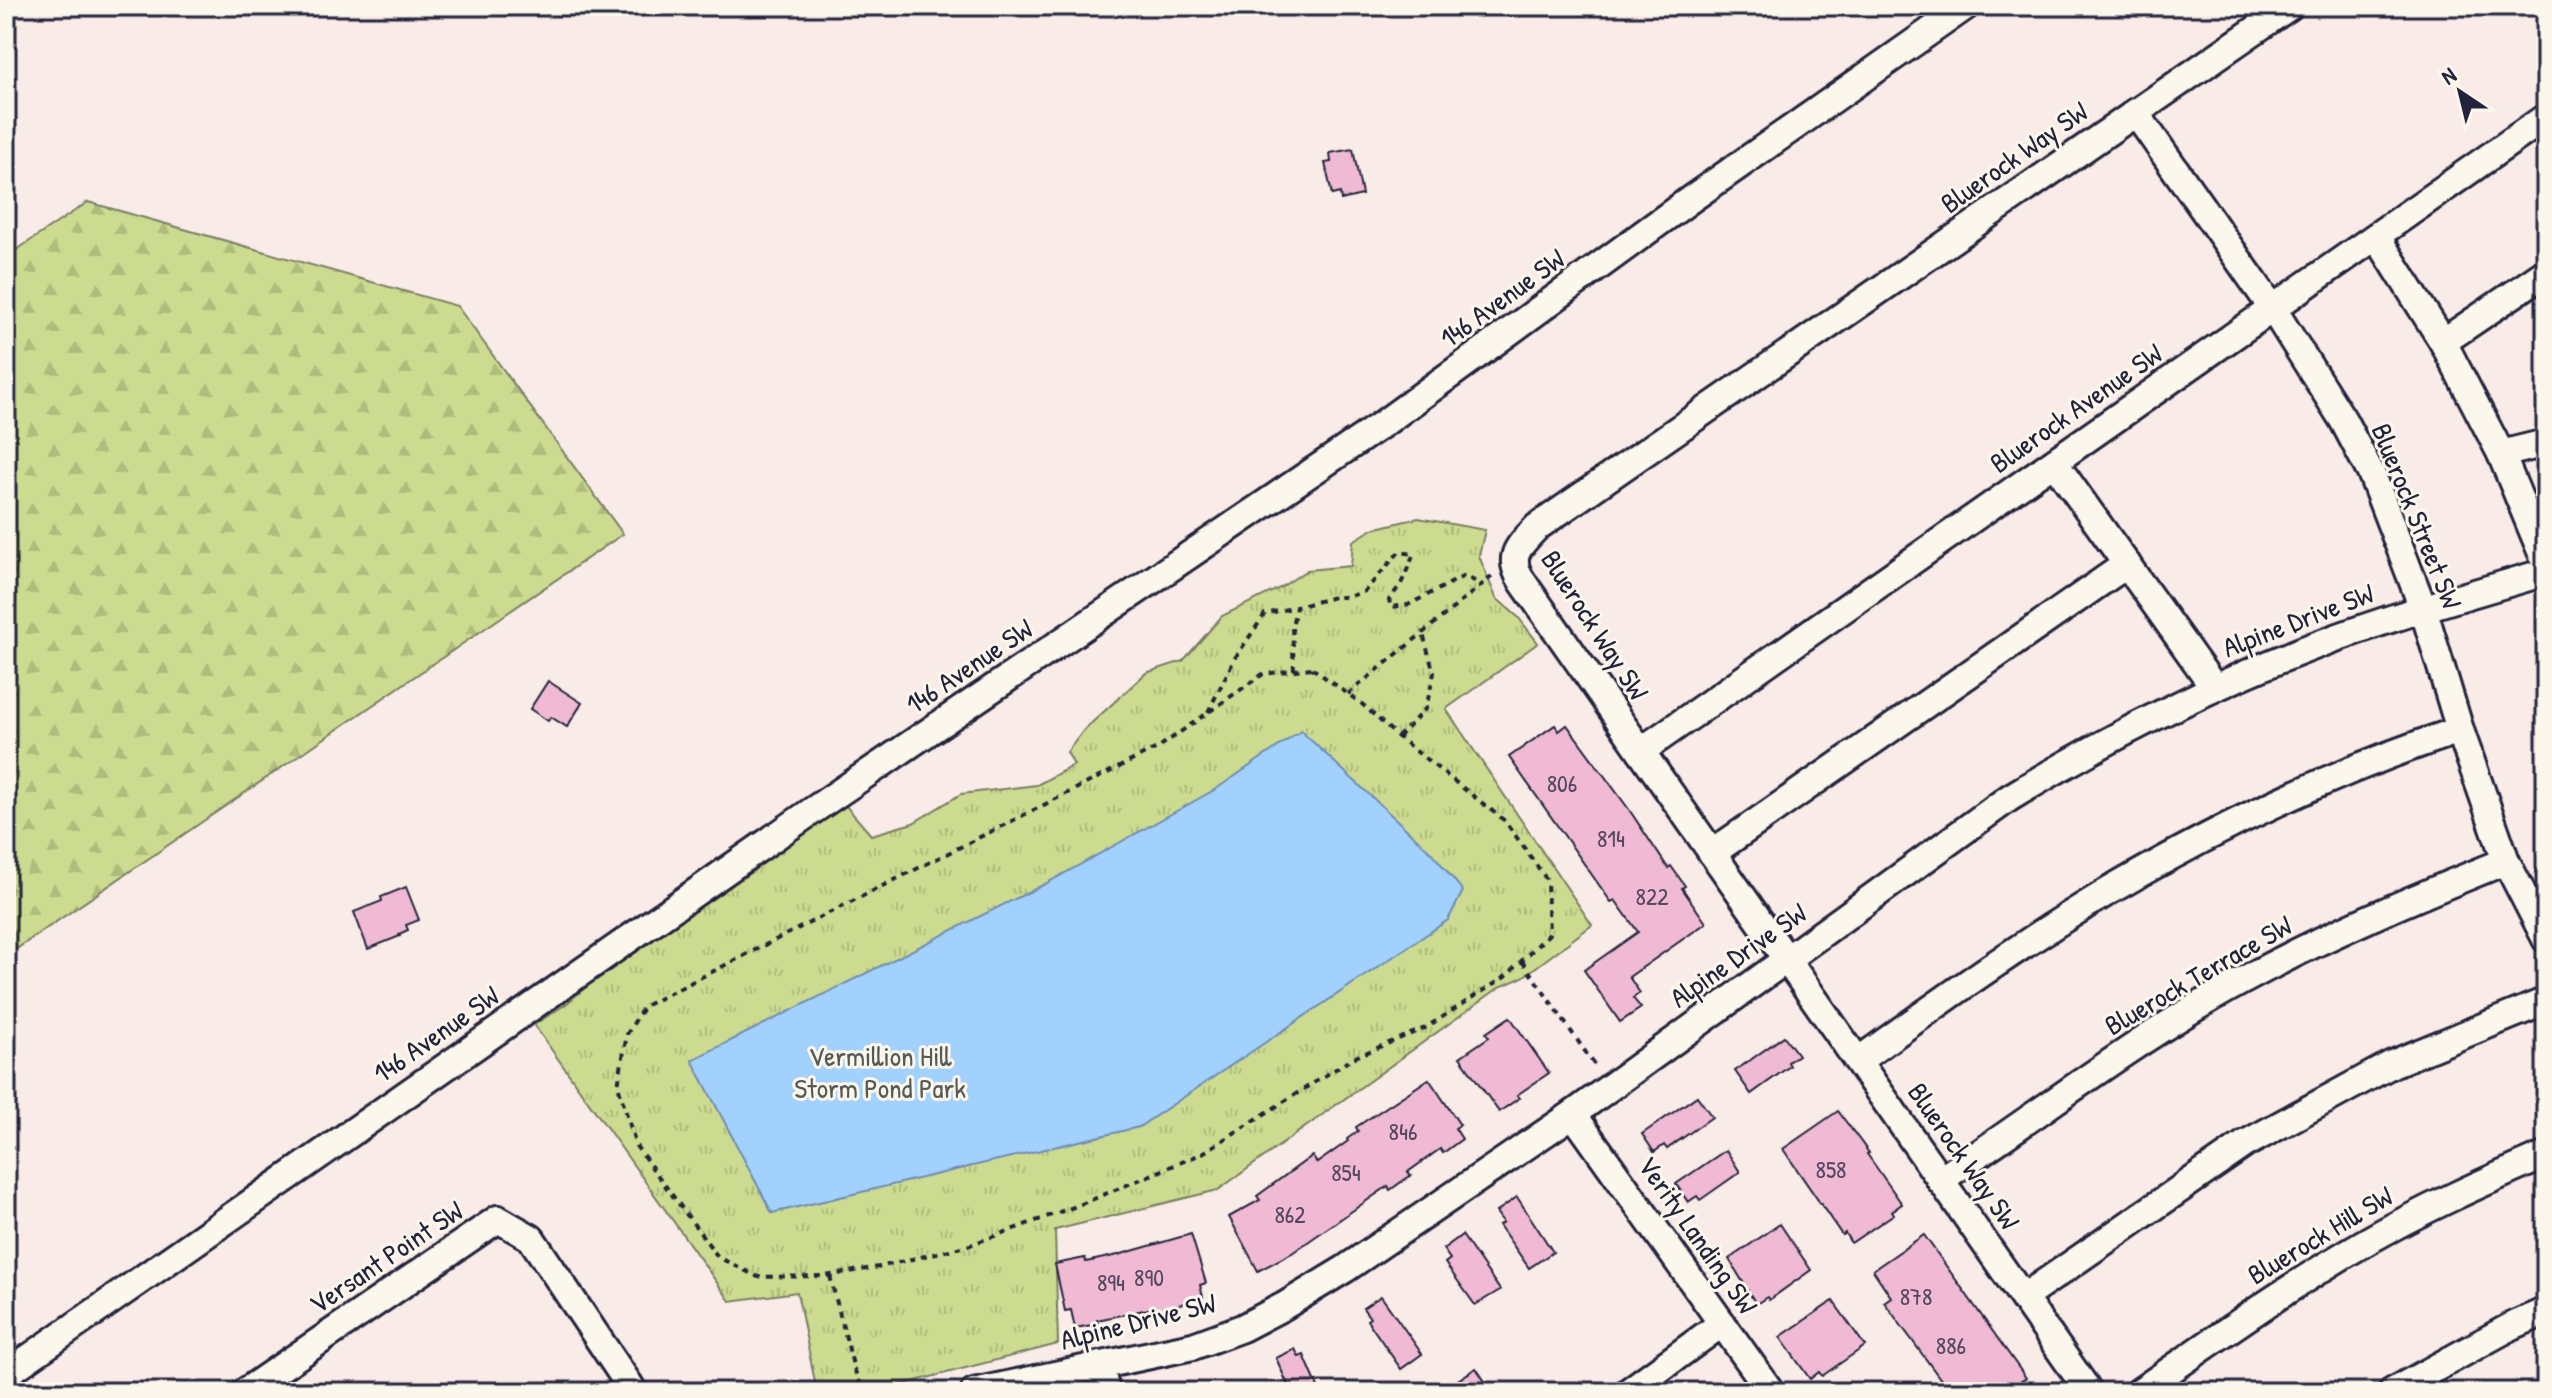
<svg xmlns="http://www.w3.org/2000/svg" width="2552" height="1398" font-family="'Patrick Hand',sans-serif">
<defs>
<pattern id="forest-firs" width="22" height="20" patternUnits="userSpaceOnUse" patternTransform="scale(2)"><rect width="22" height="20" fill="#ccdb8f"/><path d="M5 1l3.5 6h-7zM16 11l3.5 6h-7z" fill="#afbc7c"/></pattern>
<pattern id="park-tufts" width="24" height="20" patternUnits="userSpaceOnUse" patternTransform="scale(2)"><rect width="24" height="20" fill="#ccdb8f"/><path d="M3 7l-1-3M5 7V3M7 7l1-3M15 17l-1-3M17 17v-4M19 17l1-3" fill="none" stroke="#afbc7c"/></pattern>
</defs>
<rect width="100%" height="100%" fill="#f9ebe7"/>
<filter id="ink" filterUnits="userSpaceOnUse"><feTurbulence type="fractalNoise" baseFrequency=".0125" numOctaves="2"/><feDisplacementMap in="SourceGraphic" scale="16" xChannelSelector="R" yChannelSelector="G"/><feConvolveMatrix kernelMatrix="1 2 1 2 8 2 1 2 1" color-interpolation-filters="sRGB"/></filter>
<g filter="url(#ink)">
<path fill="url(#forest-firs)" stroke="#777e65" stroke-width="2" d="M88 202 457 306 623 534 6 956V257Z"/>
<path fill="url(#park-tufts)" stroke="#777e65" stroke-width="2" d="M1418 518 1485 530 1479 556 1496 598 1518 617 1538 643 1446 709 1592 925 1523 977 1500 987 1218 1190 1055 1230 1058 1344 904 1384 864 1392H817L797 1292 730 1301 534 1025 566 1004 622 956 840 799 871 835 913 823 961 794 1037 785 1074 765 1067 752 1084 730 1146 673 1183 661 1222 616 1280 588 1307 570 1351 566 1353 541 1373 529Z"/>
<path fill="#a2d1fe" stroke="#6f8bb0" stroke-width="2" d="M1301 731 1432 853 1463 891 1448 920 1139 1127 772 1213 692 1060 1045 884 1216 789Z"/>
<g fill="#f0bad4" stroke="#22223b" stroke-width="2">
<path d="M1353 149 1362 195 1341 200 1340 193 1332 195 1325 163 1331 162 1330 153Z"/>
<path d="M548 681 582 703 567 727 551 717 548 721 530 709Z"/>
<path d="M1555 725 1559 731 1567 725 1628 808 1668 868 1671 866 1685 886 1682 888 1706 923 1629 977 1640 993 1633 998 1641 1008 1620 1022 1584 970 1638 932 1615 900 1611 902 1509 757Z"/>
<path d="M406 887 419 920 406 925 408 930 399 934 400 936 368 949 354 912 382 901 381 897Z"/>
<path d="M1510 1017 1549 1073 1517 1095 1519 1098 1499 1112 1460 1057 1489 1037 1486 1033Z"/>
<path d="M1784 1036 1798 1055 1788 1062 1790 1066 1751 1094 1735 1071Z"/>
<path d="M1429 1079 1460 1125 1455 1128 1462 1139 1443 1153 1440 1149 1408 1172 1411 1175 1390 1190 1388 1186 1292 1253 1258 1271 1229 1217 1260 1200 1257 1196 1312 1156 1317 1163 1348 1141 1347 1139 1358 1131 1356 1127Z"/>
<path d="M1697 1096 1712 1117 1667 1149 1664 1145 1654 1152 1642 1134Z"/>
<path d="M1838 1111 1869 1153 1867 1154 1902 1204 1892 1211 1894 1214 1851 1243 1845 1233 1842 1235 1783 1149Z"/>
<path d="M1726 1150 1740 1172 1700 1200 1697 1196 1688 1202 1676 1184Z"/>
<path d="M1517 1197 1553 1252 1529 1268 1499 1225 1503 1222 1496 1212Z"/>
<path d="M1780 1224 1811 1270 1769 1300 1767 1297 1756 1304 1729 1259Z"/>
<path d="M1191 1234 1206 1283 1200 1285 1203 1297 1151 1314 1149 1309 1097 1320 1098 1324 1075 1328 1071 1310 1065 1311 1055 1264 1085 1258 1086 1262 1118 1255Z"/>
<path d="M1462 1235 1500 1290 1475 1305 1445 1263 1450 1259 1443 1249Z"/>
<path d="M1924 1235 2026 1378 2016 1385 2021 1392H1950L1884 1302 1891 1297 1873 1270Z"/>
<path d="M1381 1296 1422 1354 1401 1369 1367 1320 1370 1318 1363 1308Z"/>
<path d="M1833 1301 1865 1346 1822 1376 1819 1372 1810 1379 1780 1337Z"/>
<path d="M1295 1349 1299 1357 1304 1355 1320 1392H1291L1276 1358Z"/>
<path d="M1476 1368 1492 1392H1440Z"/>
</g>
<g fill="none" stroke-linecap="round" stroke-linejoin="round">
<g stroke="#22223b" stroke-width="32">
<g id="minor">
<path d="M2135 112 2273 309 2343 420 2372 475 2423 608 2460 730 2506 861 2546 939"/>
<path d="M2377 237 2443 342 2501 454 2546 563"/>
<path d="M2443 342 2546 272"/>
<path d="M2501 454 2546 443"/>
<path d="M2054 462 2214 687"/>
<path d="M1641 751 2546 117"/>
<path d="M1712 853 2127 564"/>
<path d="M1858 1061C1940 1002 2022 943 2109 891 2220 826 2337 770 2460 730"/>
<path d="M1573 1114 1771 1392"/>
<path d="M1940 1180C2040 1114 2135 1039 2240 982 2326 935 2416 897 2506 861"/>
<path d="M2024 1297 2245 1144 2392 1064 2546 1001"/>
<path d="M1100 1365 1106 1392"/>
<path d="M6 1374 812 811 1384 423 1691 199 1966 6"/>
<path d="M245 1392 498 1219 531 1238 634 1392"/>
<path d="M974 1392 1193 1346 1242 1328 1284 1306 1345 1269 1573 1114 2009 798C2106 739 2207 687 2314 646 2390 617 2468 595 2546 572"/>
<path d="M1628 1392 1721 1324"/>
<path d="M2089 1392 1522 581C1506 556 1519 546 1537 527L2290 6"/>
<path d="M2139 1392C2213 1341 2286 1288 2364 1243 2423 1209 2484 1182 2546 1155"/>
<path d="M2392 1392 2512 1326 2546 1311"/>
</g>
</g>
<g stroke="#22223b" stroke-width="4" stroke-dasharray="6 6" stroke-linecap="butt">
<path d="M1312 668 1362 704 1398 737 1505 821 1547 880 1549 934 1505 977 1425 1028 1353 1058 1201 1154 1079 1205 970 1245 879 1267 825 1276 758 1277 718 1257 636 1146 618 1085 627 1034 644 1006 1159 747 1263 674Z"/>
<path d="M1294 670 1292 627 1296 607 1334 597H1348L1365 591 1399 552 1414 554 1401 584 1389 600 1391 607 1408 605 1464 576 1483 585"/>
<path d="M1348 694 1495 574"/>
<path d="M1208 712 1235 658 1265 614 1296 607"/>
<path d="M1398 737 1426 708 1434 673 1423 634"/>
<path d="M1522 961 1596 1067"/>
<path d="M830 1276 854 1369 864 1392"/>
</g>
<use href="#minor" stroke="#fbf7ec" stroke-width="26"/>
</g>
</g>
<g text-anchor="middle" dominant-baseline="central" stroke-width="6" stroke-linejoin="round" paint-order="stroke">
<g font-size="24" fill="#564861">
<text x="1562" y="783">806</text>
<text x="1611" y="838">814</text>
<text x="1652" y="896">822</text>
<text x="1403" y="1131">846</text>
<text x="1831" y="1169">858</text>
<text x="1346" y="1172">854</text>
<text x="1290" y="1214">862</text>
<text x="1149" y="1277">890</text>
<text x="1111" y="1282">894</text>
<text x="1916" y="1296">878</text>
<text x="1951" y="1345">886</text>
</g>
<g font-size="28" fill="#22223b" stroke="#fbf7ec">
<text transform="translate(2014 157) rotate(-35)">Bluerock Way SW</text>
<text transform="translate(1502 298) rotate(-36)">146 Avenue SW</text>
<text transform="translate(2076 408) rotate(-35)">Bluerock Avenue SW</text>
<text transform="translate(2417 516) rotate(68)">Bluerock Street SW</text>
<text transform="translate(2298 620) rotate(-21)">Alpine Drive SW</text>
<text transform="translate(1595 625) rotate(57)">Bluerock Way SW</text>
<text transform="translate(969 666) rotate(-34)">146 Avenue SW</text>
<text transform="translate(1738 955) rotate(-35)">Alpine Drive SW</text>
<text transform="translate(2198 975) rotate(-30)">Bluerock Terrace SW</text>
<text transform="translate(436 1034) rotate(-35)">146 Avenue SW</text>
<text transform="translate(1964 1156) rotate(55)">Bluerock Way SW</text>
<text transform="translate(1698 1235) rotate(55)">Verity Landing SW</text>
<text transform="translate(2320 1235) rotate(-31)">Bluerock Hill SW</text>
<text transform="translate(386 1257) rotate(-34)">Versant Point SW</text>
<text transform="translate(1138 1321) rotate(-14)">Alpine Drive SW</text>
</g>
<g font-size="28" fill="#555a54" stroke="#fbf7ec">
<text x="880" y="1056">Vermillion Hill<tspan x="880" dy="32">Storm Pond Park</tspan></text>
</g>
</g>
<rect width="2552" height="1398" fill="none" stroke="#fbf7ec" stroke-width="32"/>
<rect x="16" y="16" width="2520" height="1366" fill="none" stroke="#22223b" stroke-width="3" filter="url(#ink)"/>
<g transform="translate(2460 92) rotate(325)" stroke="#fbf7ec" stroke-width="6" paint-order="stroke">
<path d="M0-6L14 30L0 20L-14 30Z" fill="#22223b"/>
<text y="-12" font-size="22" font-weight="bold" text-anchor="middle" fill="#22223b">N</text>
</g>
</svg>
